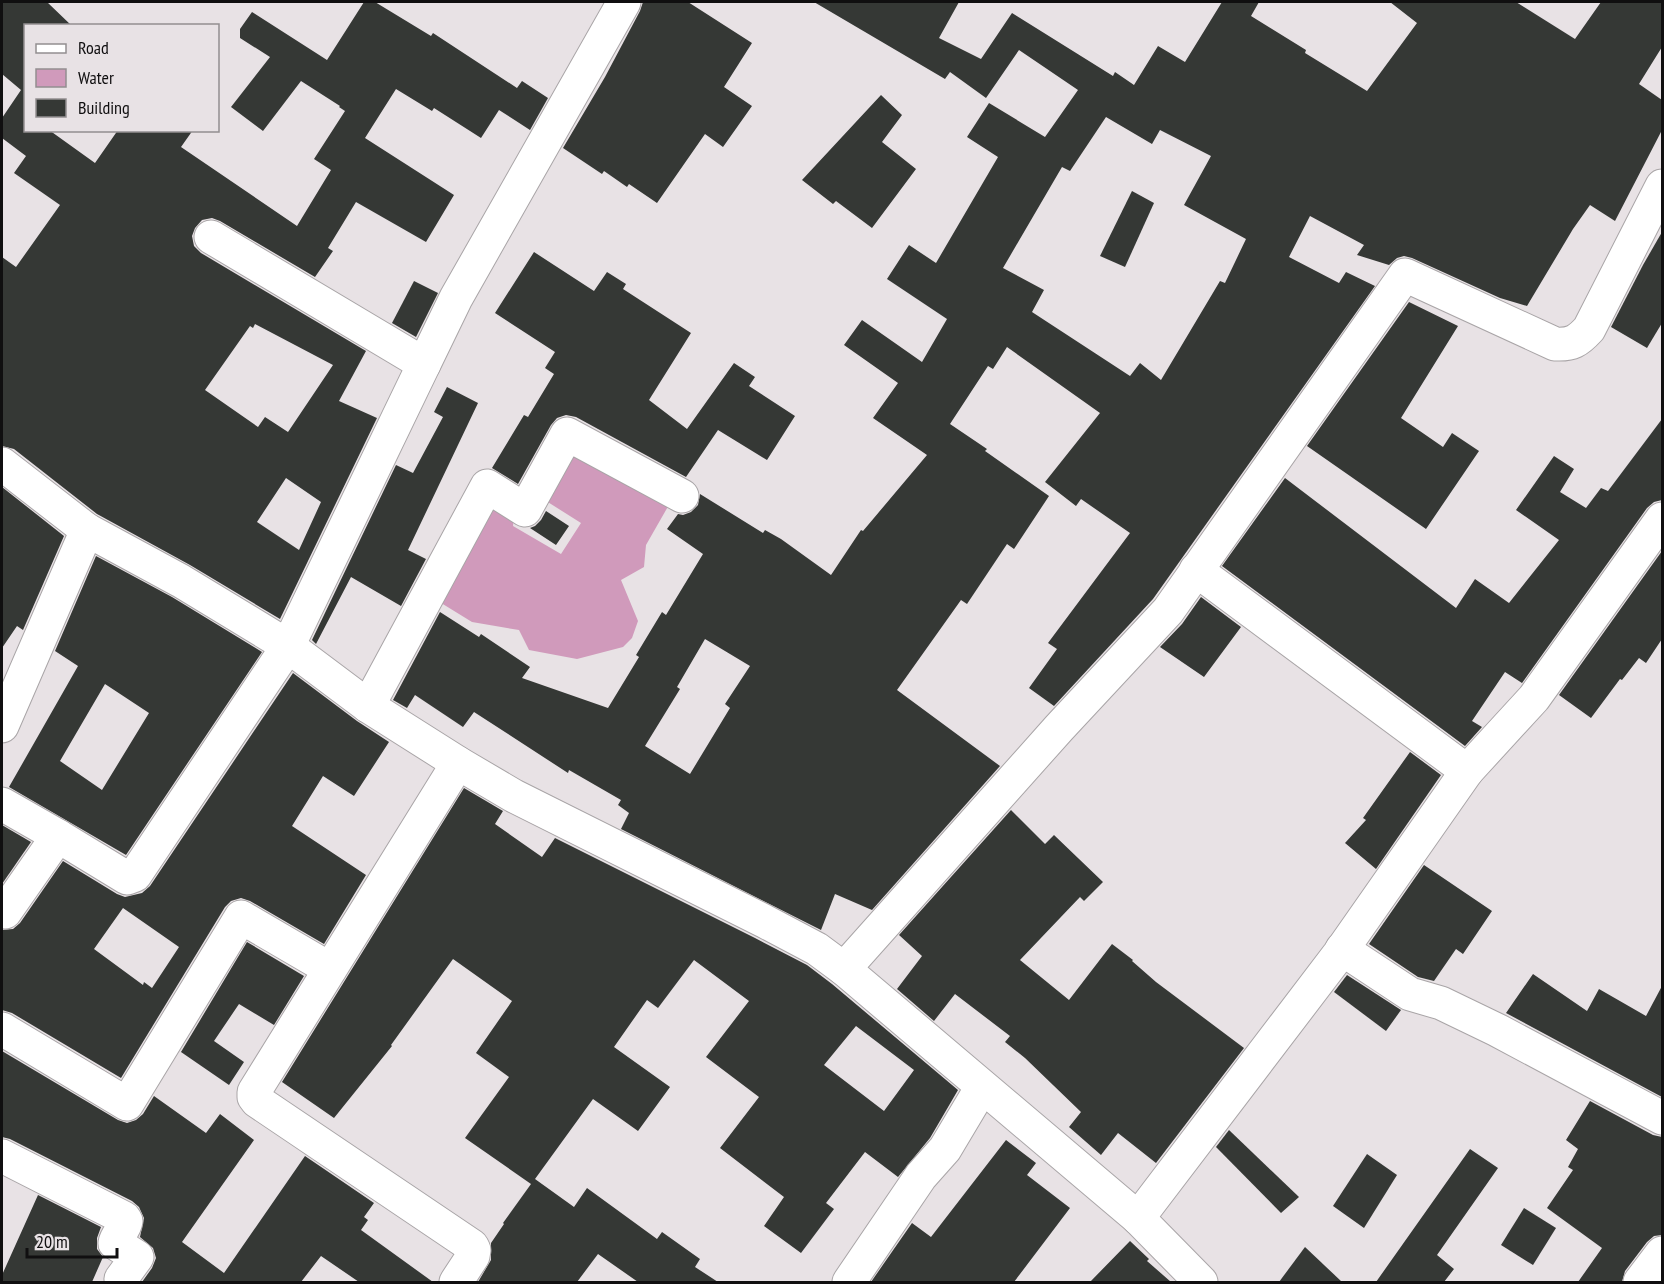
<svg xmlns="http://www.w3.org/2000/svg" width="1664" height="1284" font-family="'PT Sans Narrow',sans-serif">
<rect width="100%" height="100%" fill="#e8e2e5"/>
<path fill="#d09abb" d="M573 446 670 503 646 545 644 567 621 580 638 621 632 638 623 647 577 659 529 650 519 630 472 622 433 598 490 498 514 514 513 526 561 554 581 523 543 499Z"/>
<g fill="#353835" fill-rule="evenodd">
<path d="M2 2H47L72 26H26V130H49L95 163 118 130H193L181 147 297 226 331 170 314 159 345 111 339 107 340 106 301 81 263 131 231 107 270 57 240 38V29L252 12 327 60 364 2H375L431 36 433 33 517 88 522 81 548 98 530 130 499 110 481 138 434 108 432 111 396 89 365 138 454 195 426 242 356 202 328 248 333 251 315 277 220 221 212 218 202 220 195 228 192 236 194 246 201 253 366 351 339 401 377 418 280 619 190 565 97 514 14 449 2 446V257L16 267 60 205 14 173 26 156 2 138V118L21 90 2 74ZM255 324 333 365 288 432 265 417 258 427 205 390 250 326 253 328ZM286 478 321 502 299 550 257 522Z"/>
<path d="M643 2H688L752 43 724 87 752 106 723 147 705 134 657 203 629 184 627 187 604 171 602 174 563 148 605 77 640 11Z"/>
<path d="M814 2H959L939 38 981 59 1012 13 1113 76 1115 72 1134 85 1158 46 1185 62 1222 2H1259L1251 16 1306 50 1305 53 1367 91 1417 23 1390 2H1516L1575 39 1601 2H1662V47L1639 84 1662 100V130L1615 221 1590 205 1573 229 1527 306 1500 298 1412 258 1404 256 1397 258 1389 265 1357 255 1364 245 1310 216 1289 257 1339 283 1346 272 1375 286 1153 599 1054 706 1029 688 1057 649 1048 643 1130 533 1081 499 1076 506 1045 482 1100 413 1007 347 993 369 988 366 950 424 987 449 985 451 1049 496 1014 549 1007 544 967 604 961 600 897 690 1000 766 872 910 835 894 821 930 621 829 629 813 618 805 621 800 569 770 568 773 474 712 463 727 415 695 407 708 393 700 440 612 479 637 481 634 530 667 522 678 608 708 639 657 636 655 662 612 666 615 703 554 667 529 678 514 683 515 691 512 698 505 700 494 763 533 765 530 781 539 831 575 861 530 863 531 927 455 873 418 898 383 844 345 862 320 922 362 947 319 887 279 909 245 936 263 998 157 967 137 989 103 1045 137 1078 90 1019 50 986 98 950 72 945 79ZM1106 117 1152 144 1160 130 1211 156 1184 205 1246 239 1225 283 1220 281 1161 380 1140 363 1130 376 1032 312 1044 290 1003 268 1062 167 1070 171ZM705 639 750 666 725 704 730 708 690 774 645 746 680 689 677 687Z"/>
<path d="M881 95 902 115 882 142 916 169 872 228 836 201 833 204 802 180Z"/>
<path d="M1132 191 1154 203 1125 267 1100 256Z"/>
<path d="M1662 232V323L1647 348 1611 327 1643 265Z"/>
<path d="M534 252 594 291 607 272 626 284 623 289 691 333 649 400 687 429 734 363 755 377 749 386 795 416 767 460 718 430 686 477 576 417 566 415 557 418 551 425 518 484 492 468 524 415 528 417 554 374 545 368 555 352 495 313Z"/>
<path d="M414 281 438 293 416 337 392 323Z"/>
<path d="M1409 302 1458 326 1401 418 1443 447 1452 433 1479 451 1426 529 1307 446Z"/>
<path d="M447 387 478 403 408 550 426 559 401 606 351 577 316 644 312 640 396 465 413 473 443 417 434 412Z"/>
<path d="M1662 419V500L1654 502 1647 508 1522 683 1505 672 1472 721 1482 727 1465 746 1222 566 1285 478 1456 608 1475 579 1509 603 1559 540 1516 510 1554 456 1574 469 1560 492 1586 508 1601 488 1608 491Z"/>
<path d="M2 487 64 536 23 630 17 626 2 648Z"/>
<path d="M546 511 569 526 556 545 530 528 535 526 541 520Z"/>
<path d="M1662 551V639L1646 663 1639 658 1622 680 1620 679 1591 718 1559 695Z"/>
<path d="M96 556 172 597 262 652 126 855 9 787 78 666 55 651ZM105 684 149 713 102 790 60 761Z"/>
<path d="M1201 597 1241 627 1204 677 1160 647 1182 624Z"/>
<path d="M293 673 357 721 389 742 354 796 323 776 292 826 366 875 324 944 250 901 241 898 231 901 225 907 121 1078 12 1013 2 1010V930L13 929 20 923 63 861 117 894 125 897 142 893 150 886ZM123 908 179 947 152 988 144 982 143 985 94 949Z"/>
<path d="M1410 752 1441 775 1376 869 1345 843 1366 820 1363 818Z"/>
<path d="M464 788 503 811 495 824 542 857 555 838 755 938 807 965 832 984 958 1090 930 1138 898 1177 865 1152 826 1203 834 1209 801 1253 764 1226 784 1197 720 1148 759 1097 706 1057 749 1001 694 960 658 1008 647 1000 614 1047 670 1087 638 1131 593 1099 535 1179 574 1207 587 1188 657 1239 662 1232 700 1259 695 1267 718 1282H638L598 1254 577 1282H478L491 1260V1243L504 1224 503 1223 531 1184 465 1138 509 1077 476 1053 512 1001 453 959 391 1045 392 1046 334 1118 282 1082ZM856 1026 914 1070 884 1111 824 1065Z"/>
<path d="M1011 810 1045 844 1054 835 1103 882 1084 901 1080 897 1020 960 1069 1000 1112 944 1133 960 1132 961 1156 982 1244 1048 1156 1163 1118 1133 1101 1155 1069 1127 1081 1112 1025 1058 1005 1042 1010 1036 955 994 934 1021 897 989 922 956 899 935Z"/>
<path d="M2 825 31 842 2 884Z"/>
<path d="M1424 865 1492 911 1463 954 1456 949 1434 981 1418 977 1369 944Z"/>
<path d="M247 942 304 976 274 1025 239 1004 214 1041 244 1062 229 1085 181 1052Z"/>
<path d="M1533 974 1587 1011 1599 989 1646 1016 1662 986V1097L1506 1013Z"/>
<path d="M1347 975 1401 1010 1386 1031 1334 992Z"/>
<path d="M2 1051 118 1120 127 1123 136 1120 143 1114 154 1096 206 1133 220 1114 254 1140 182 1242 224 1273 305 1156 374 1203 364 1217 368 1220 361 1230 433 1282H359L321 1256 301 1282H142L152 1268 156 1258 153 1248 140 1237 144 1218 139 1207 132 1201 10 1139 2 1137Z"/>
<path d="M1590 1101 1653 1135 1662 1137V1235L1654 1236 1647 1242 1625 1271 1622 1282H1578L1602 1248 1547 1208 1573 1170 1568 1167 1578 1149 1566 1140Z"/>
<path d="M1229 1130 1299 1197 1281 1213 1216 1147Z"/>
<path d="M1006 1140 1036 1163 1027 1175 1070 1208 1014 1282H871L912 1223 931 1237Z"/>
<path d="M1470 1149 1498 1168 1437 1255 1454 1269 1444 1282H1376Z"/>
<path d="M1367 1154 1397 1175 1364 1228 1333 1206Z"/>
<path d="M38 1195 101 1227 97 1238V1249L103 1257 92 1282H2V1275Z"/>
<path d="M1524 1208 1556 1228 1533 1265 1501 1245Z"/>
<path d="M1130 1241 1149 1259 1147 1261 1171 1282H1090Z"/>
<path d="M1305 1247 1342 1282H1279Z"/>
</g>
<g fill="none" stroke-linecap="round" stroke-linejoin="round">
<g stroke="#a9a5a7" stroke-width="35">
<g id="minor">
<path d="M424 364 456 298 624 2"/>
<path d="M2 464 87 530 181 581 288 646 368 706 458 763 514 796 764 921 817 949 844 969 1138 1218 1201 1282"/>
<path d="M1196 570 1467 771 1534 698 1662 519"/>
<path d="M368 706 487 486 525 510 567 434 682 496"/>
<path d="M2 726 87 530"/>
<path d="M2 804 58 836"/>
<path d="M2 909 5 912 58 836 127 878 135 875 288 646 424 364 211 237"/>
<path d="M1342 949 1410 994 1441 1003 1497 1030 1662 1118"/>
<path d="M844 969 1059 728 1168 611 1405 275 1555 344C1572 345 1578 341 1589 329L1662 186"/>
<path d="M2 1029 127 1104 241 917 330 969"/>
<path d="M2 1156 124 1218 126 1221C125 1230 116 1235 115 1243L137 1257 121 1279 122 1282"/>
<path d="M1138 1218 1339 954 1467 771"/>
<path d="M456 1282 473 1256 474 1250 472 1246 257 1101 254 1097V1092L458 763"/>
<path d="M849 1282 921 1176 945 1149 982 1087"/>
<path d="M1640 1282 1662 1253"/>
</g>
</g>
<use href="#minor" stroke="#fff" stroke-width="33"/>
</g>
<rect width="1664" height="1284" fill="none" stroke="#100f10" stroke-width="6"/>
<rect x="24" y="24" width="195" height="108" fill="#e8e2e5" stroke="#928e90" stroke-width="1.5"/>
<rect x="36" y="44" width="30" height="9" fill="#ffffff" stroke="#928e90" stroke-width="1.5"/>
<text x="78" y="54" font-size="18" fill="#100f10">Road</text>
<rect x="36" y="69" width="30" height="18" fill="#d09abb" stroke="#928e90" stroke-width="1.5"/>
<text x="78" y="84" font-size="18" fill="#100f10">Water</text>
<rect x="36" y="99" width="30" height="18" fill="#353835" stroke="#928e90" stroke-width="1.5"/>
<text x="78" y="114" font-size="18" fill="#100f10">Building</text>
<path d="M27 1248v9h90v-9" fill="none" stroke="#100f10" stroke-width="3"/>
<text x="36" y="1248" font-size="18" fill="#100f10" stroke="#e8e2e5" stroke-width="4.5" paint-order="stroke">20 m</text>
</svg>
